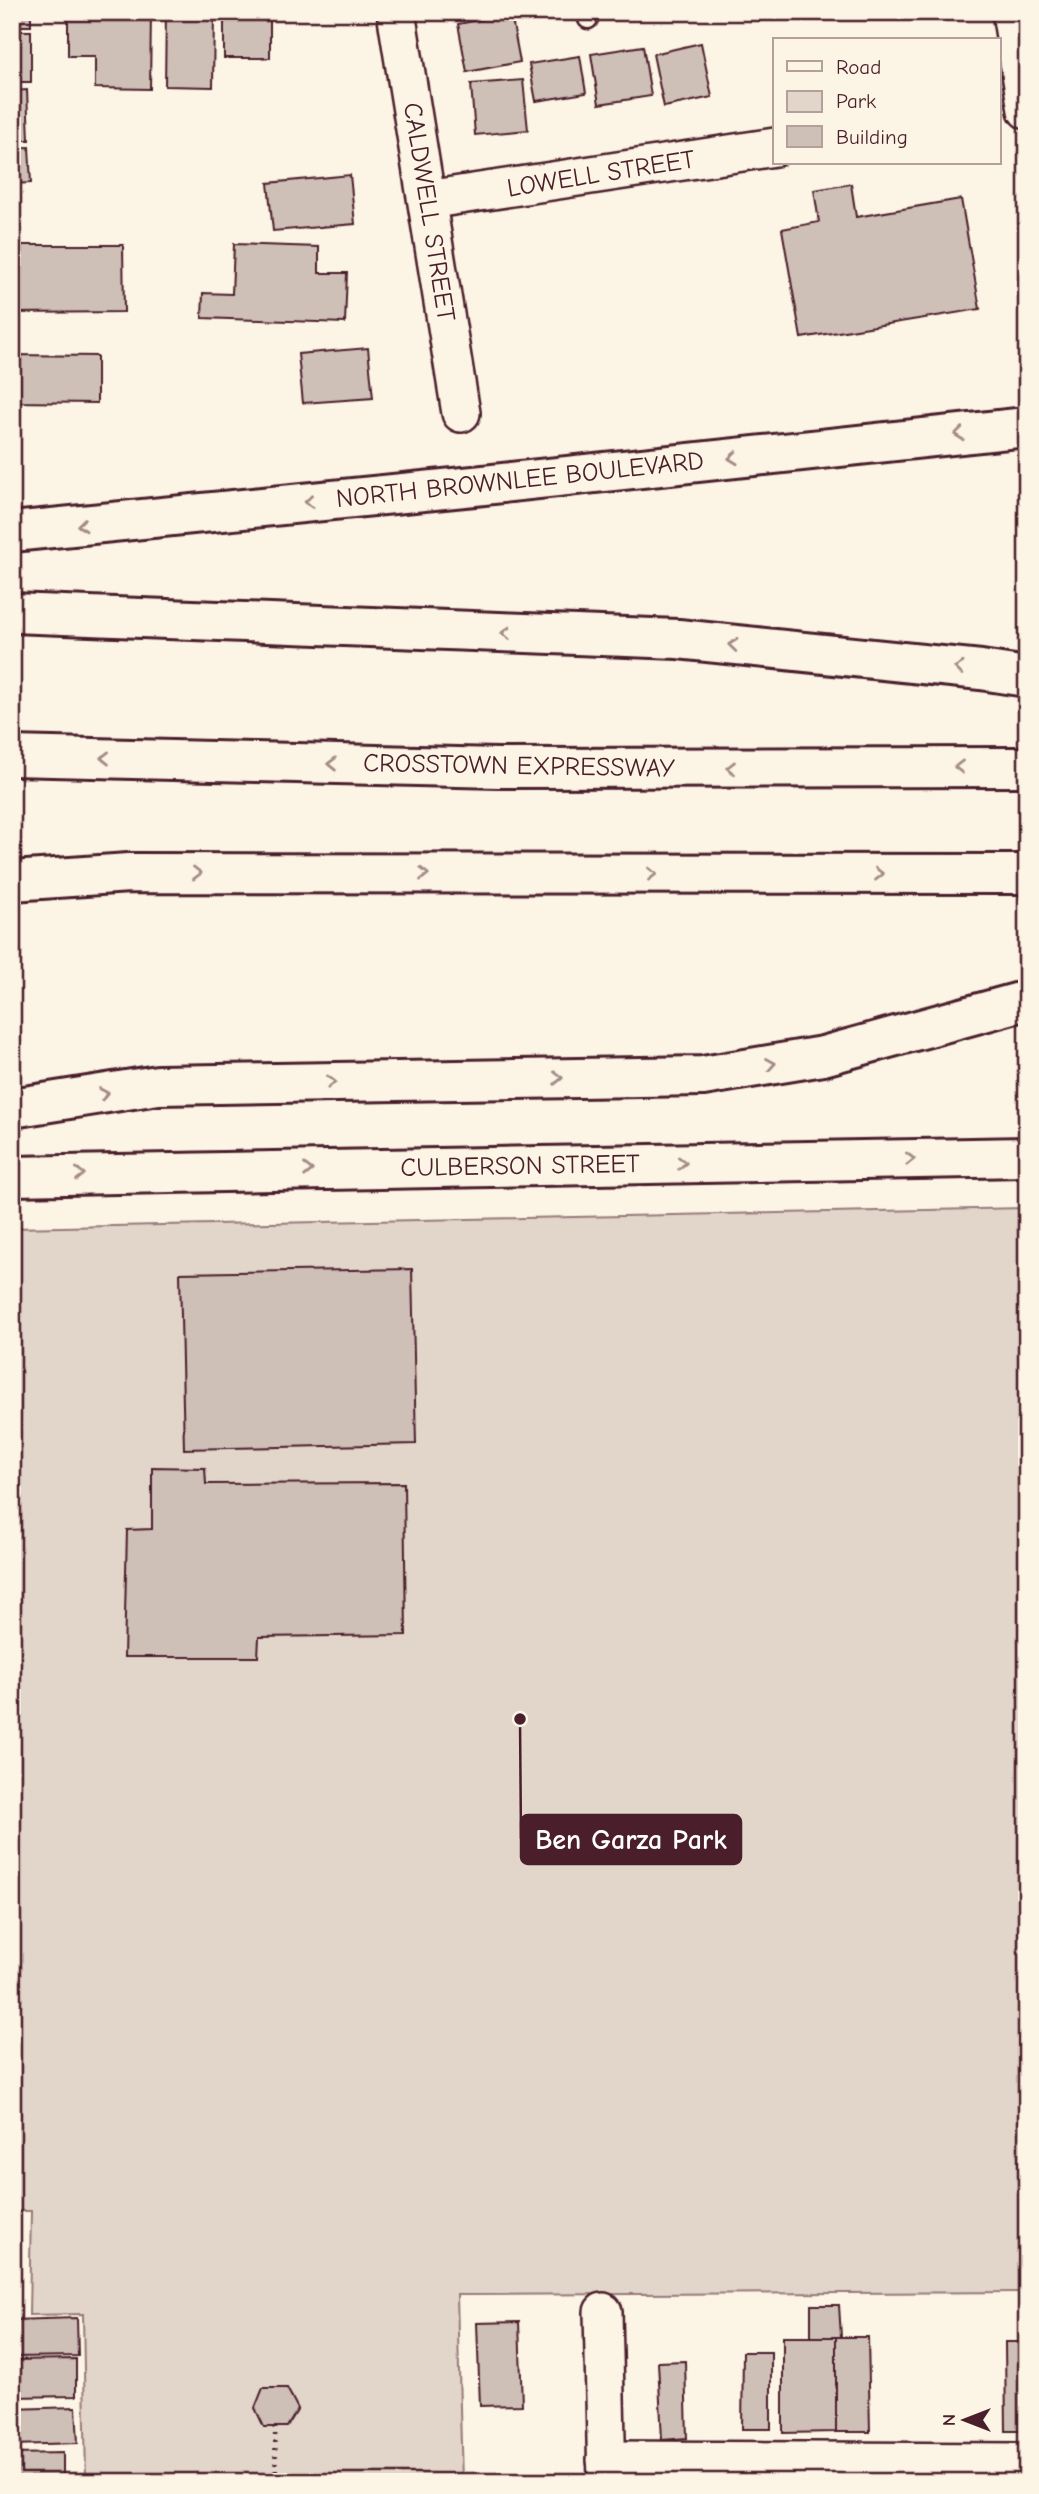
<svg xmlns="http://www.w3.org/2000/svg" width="1039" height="2494" font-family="'Comic Neue',sans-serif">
<rect width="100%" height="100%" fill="#fcf5e5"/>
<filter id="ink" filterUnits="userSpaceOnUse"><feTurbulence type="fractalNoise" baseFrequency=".0143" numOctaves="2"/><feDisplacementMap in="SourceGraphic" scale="14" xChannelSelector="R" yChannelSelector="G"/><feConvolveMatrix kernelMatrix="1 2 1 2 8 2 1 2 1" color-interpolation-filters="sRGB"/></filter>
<g filter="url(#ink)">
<path fill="#e2d5ca" stroke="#967a7a" stroke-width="2" d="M1027 1208V2292L457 2295 462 2482H86L83 2314 29 2315 31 2211H12V1228Z"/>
<g fill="#cfc0b7" stroke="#4a1f2b" stroke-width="2">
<rect x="12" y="12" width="19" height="14"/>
<path d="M68 12H151L150 89 95 88V56H68Z"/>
<path d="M166 12H214L213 87 165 86Z"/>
<rect x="224" y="12" width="46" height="46"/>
<path d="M511 14 520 62 467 72 458 24Z"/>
<rect x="12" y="31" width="19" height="51"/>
<path d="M701 43 712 97 664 107 653 54Z"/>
<path d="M643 46 651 96 599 104 591 54Z"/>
<path d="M580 56 586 93 536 101 529 64Z"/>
<path d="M523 80 528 130 475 135 471 84Z"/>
<path d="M27 90 29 140H12V91Z"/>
<path d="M29 147 31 183 12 184V148Z"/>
<path d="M350 175 355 224 273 231 268 183Z"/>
<path d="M851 184 856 217 961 199 980 309 801 338 782 229 819 222 814 190Z"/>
<rect x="12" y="199" width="4" height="38"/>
<path d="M234 244 319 247V273H347L345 323 202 318 203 293 232 294Z"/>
<path d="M14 245H123L124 312 12 313Z"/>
<path d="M368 348 373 398 303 403 298 354Z"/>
<path d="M12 355 97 356V403L12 402Z"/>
<path d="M412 1269 416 1444 184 1449 180 1273Z"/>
<path d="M152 1467 205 1468 206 1484 404 1483 406 1635 259 1637 258 1657H124L127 1530 152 1529Z"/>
<path d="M811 2305H839L841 2337H811Z"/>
<path d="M77 2318 78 2356 12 2357V2320Z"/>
<path d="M519 2322 522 2405 480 2406 477 2323Z"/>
<path d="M783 2337H836V2432L783 2433Z"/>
<path d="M836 2337H868L870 2432H836Z"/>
<path d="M1005 2342H1027V2431H1006Z"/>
<path d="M743 2352H771V2429H742Z"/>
<path d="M76 2359V2396L12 2397V2360Z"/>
<path d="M685 2361 687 2438 662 2440 658 2362Z"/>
<path d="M263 2388H287L298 2409 287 2427H264L255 2408Z"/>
<path d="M76 2407 78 2443 12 2445V2409Z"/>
<path d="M63 2453V2482H12V2454Z"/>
</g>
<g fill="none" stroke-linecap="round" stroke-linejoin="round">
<g stroke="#4a1f2b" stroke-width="23">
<path id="lane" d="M587 12 588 19"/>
</g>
<g stroke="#4a1f2b" stroke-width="42">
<g id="street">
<path d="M396 12 461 413"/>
<path d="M1011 12 1027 110"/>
<path d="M427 200 775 147"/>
<path d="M603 2312 607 2482"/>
<path d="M606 2460 1027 2462"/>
</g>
</g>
<g stroke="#4a1f2b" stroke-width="44">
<g id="secondary">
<path d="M12 532 474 486 1027 427"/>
<path d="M12 1176 1027 1157"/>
</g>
</g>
<g stroke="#4a1f2b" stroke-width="44">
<g id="highway">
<path d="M12 613 678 639 981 670 1027 677"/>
<path d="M12 756 498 768 1027 767"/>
<path d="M12 881 129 873 1027 874"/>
<path d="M12 1108 158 1085 703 1076 823 1056 1027 1000"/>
</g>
</g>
<path stroke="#4a1f2b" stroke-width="4.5" stroke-dasharray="2 5" stroke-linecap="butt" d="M275 2427 276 2482"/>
<use href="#lane" stroke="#fcf5e5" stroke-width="18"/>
<use href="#street" stroke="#fcf5e5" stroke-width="37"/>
<use href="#secondary" stroke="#fcf5e5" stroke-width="38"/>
<use href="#highway" stroke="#fcf5e5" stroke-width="38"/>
</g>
<defs><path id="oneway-chevron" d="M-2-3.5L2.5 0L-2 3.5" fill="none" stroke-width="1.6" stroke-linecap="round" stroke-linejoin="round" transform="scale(1.75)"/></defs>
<g stroke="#a38a88">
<use href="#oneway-chevron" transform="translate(959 434) rotate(174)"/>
<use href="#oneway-chevron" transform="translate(733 458) rotate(174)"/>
<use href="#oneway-chevron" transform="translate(309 502) rotate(174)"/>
<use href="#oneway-chevron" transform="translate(82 525) rotate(174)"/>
<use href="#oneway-chevron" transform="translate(506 633) rotate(-178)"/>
<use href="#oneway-chevron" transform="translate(733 645) rotate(-174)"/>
<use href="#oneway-chevron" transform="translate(959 668) rotate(-174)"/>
<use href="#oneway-chevron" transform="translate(105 758) rotate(-179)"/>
<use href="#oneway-chevron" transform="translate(332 764) rotate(-179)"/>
<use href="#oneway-chevron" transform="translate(959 767) rotate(180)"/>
<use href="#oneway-chevron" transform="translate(731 768) rotate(180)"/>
<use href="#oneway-chevron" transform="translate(197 873)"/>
<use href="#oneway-chevron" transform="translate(424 874)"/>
<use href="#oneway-chevron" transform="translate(652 874)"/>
<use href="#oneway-chevron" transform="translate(879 874)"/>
<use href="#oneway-chevron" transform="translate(771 1064) rotate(-10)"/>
<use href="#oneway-chevron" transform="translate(558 1078) rotate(-1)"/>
<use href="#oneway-chevron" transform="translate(331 1082) rotate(-1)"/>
<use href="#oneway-chevron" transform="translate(104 1094) rotate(-9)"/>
<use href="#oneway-chevron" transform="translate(910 1159) rotate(-1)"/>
<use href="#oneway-chevron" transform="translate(682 1163) rotate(-1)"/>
<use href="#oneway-chevron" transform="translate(308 1170) rotate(-1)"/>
<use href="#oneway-chevron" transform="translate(80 1174) rotate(-1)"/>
</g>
</g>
<g text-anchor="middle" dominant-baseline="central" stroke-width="5" stroke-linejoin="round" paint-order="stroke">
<g font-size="26" fill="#4a1f2b" stroke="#fcf5e5">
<text transform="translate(601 174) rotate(-9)">LOWELL STREET</text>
<text transform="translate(429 212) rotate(81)">CALDWELL STREET</text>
<text transform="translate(520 480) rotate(-6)">NORTH BROWNLEE BOULEVARD</text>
<text transform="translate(519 766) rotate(1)">CROSSTOWN EXPRESSWAY</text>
<text transform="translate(520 1166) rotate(-1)">CULBERSON STREET</text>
</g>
</g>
<path fill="none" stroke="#4a1f2b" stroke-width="2.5" d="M520 1719L521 1839"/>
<circle fill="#4a1f2b" stroke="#fcf5e5" stroke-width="2.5" cx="520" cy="1719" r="7"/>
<rect fill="#4a1f2b" stroke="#4a1f2b" stroke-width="2.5" x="521" y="1815" width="220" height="49" rx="7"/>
<g font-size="28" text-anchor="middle" font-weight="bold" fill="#fff">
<text x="631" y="1849">Ben Garza Park</text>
</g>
<rect width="1039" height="2494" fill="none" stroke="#fcf5e5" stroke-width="42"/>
<rect x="21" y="21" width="997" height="2452" fill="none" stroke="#4a1f2b" stroke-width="2.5" filter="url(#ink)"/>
<rect x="773" y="38" width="228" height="126" fill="#fcf5e5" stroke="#b59f9b" stroke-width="2"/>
<rect x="787" y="61" width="35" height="10" fill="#fcf5e5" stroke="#b59f9b" stroke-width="2"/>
<text x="836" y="74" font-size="21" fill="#4a1f2b">Road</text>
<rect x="787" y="91" width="35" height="21" fill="#e2d5ca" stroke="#b59f9b" stroke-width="2"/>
<text x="836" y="108" font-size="21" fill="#4a1f2b">Park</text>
<rect x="787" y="126" width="35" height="21" fill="#cfc0b7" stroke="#b59f9b" stroke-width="2"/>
<text x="836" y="144" font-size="21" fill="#4a1f2b">Building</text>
<g transform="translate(965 2420) rotate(270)" stroke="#fcf5e5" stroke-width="5" paint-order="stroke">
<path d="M0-5L12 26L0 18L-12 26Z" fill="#4a1f2b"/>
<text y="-10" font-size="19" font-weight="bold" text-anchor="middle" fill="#4a1f2b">N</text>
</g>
</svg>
